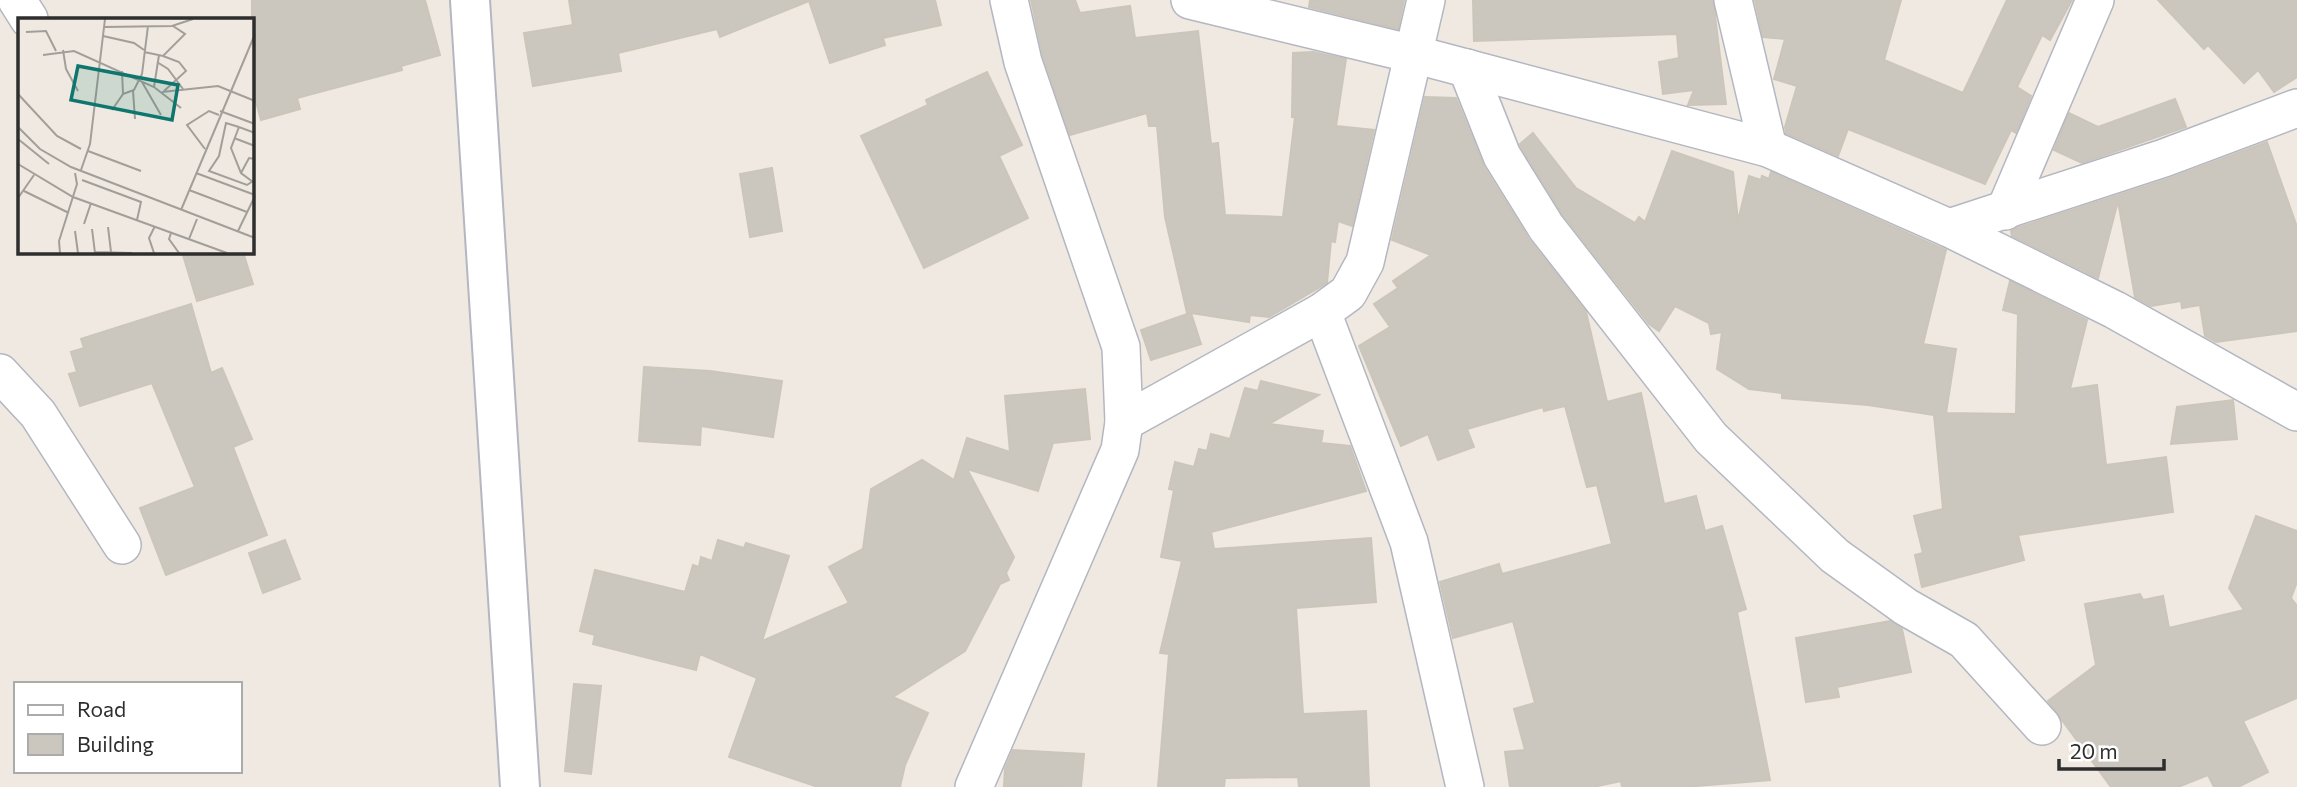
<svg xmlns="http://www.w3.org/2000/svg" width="2297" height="787" font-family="Commissioner,sans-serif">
<rect width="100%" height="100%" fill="#efe9e1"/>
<g fill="#cbc7bf" stroke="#cbc5ba" stroke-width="2">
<path d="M252 0H425L440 55 401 66 402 70 297 98 300 109 261 120 252 87Z"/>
<path d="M569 0H935L941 25 883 38 885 45 830 63 809 1 720 37 717 29 618 53 621 71 533 86 524 33 573 25Z"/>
<path d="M1031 0H1075L1080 13 1130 6 1135 38 1198 31 1211 144 1218 143 1225 215 1283 217 1295 117H1292L1293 53 1313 52 1346 59 1336 126 1374 130 1352 226 1338 221 1335 242 1331 241 1327 283 1269 317 1250 315 1249 322 1191 313 1201 344 1151 360 1141 330 1190 313H1187L1165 217 1157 126H1149L1147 113 1070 135 1043 56Z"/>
<path d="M1310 0H1404L1398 29 1309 7Z"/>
<path d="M1473 0H1713L1726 104 1688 105 1694 90 1663 94 1659 62 1679 58 1677 34 1474 41Z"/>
<path d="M1755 0H1901L1884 60 1963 93 2007 0H2072L2050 40 2042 35 2017 87 2031 96 2016 133 2011 130 1985 184 1848 129 1838 156 1786 133 1785 127 1797 86 1774 79 1785 39 1763 37Z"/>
<path d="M2158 0H2297V77L2274 92 2258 70 2244 83 2208 45 2204 49Z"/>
<path d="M987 72 1022 145 999 156 1028 218 924 268 861 136 928 105 926 100Z"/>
<path d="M1425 97 1456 98 1484 167 1528 238 1586 312 1607 402 1641 393 1664 504 1696 496 1705 531 1722 526 1746 609 1737 612 1770 780 1684 787H1622L1621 781 1593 787H1510L1505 752 1525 750 1514 709 1535 703 1513 621 1453 638 1440 582 1499 564 1502 574 1612 544 1597 485 1587 487 1565 406 1544 411 1543 407 1467 429 1474 447 1438 460 1428 434 1401 446 1359 346 1390 327 1374 304 1398 288 1393 281 1431 255 1392 240Z"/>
<path d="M2175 99 2186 127 2082 163 2054 150 2069 113 2098 127Z"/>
<path d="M1533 133 1576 188 1635 223 1639 217 1645 222 1672 151 1733 172 1738 221 1749 176 1761 180 1762 176 1769 179 1771 172 1946 250 1923 344 1956 349 1946 413 2016 414 2018 314 2003 310 2010 281 2087 320 2070 389 2097 385 2106 465 2166 457 2173 512 2018 535 2024 560 1922 587 1915 555 1923 553 1914 516 1943 509 1934 415 1868 405 1782 398V393L1749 389 1717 369 1722 332 1711 334 1709 323 1675 306 1659 331 1649 324 1563 215 1521 147 1520 144Z"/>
<path d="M2267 142 2297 227V331L2216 342 2205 336 2200 305 2182 308 2181 301 2151 306 2135 297 2118 201 2098 278 2012 236 2011 231 2017 228 2171 178Z"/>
<path d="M772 168 782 231 750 237 740 174Z"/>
<path d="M182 252H243L253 284 197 301Z"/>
<path d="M191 304 211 373 222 368 252 439 233 447 267 535 166 575 140 508 195 487 152 383 80 406 69 374 77 372 71 352 84 348 81 339Z"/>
<path d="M644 367 710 371 782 381 773 437 701 426 700 445 639 441Z"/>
<path d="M1261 381 1319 395 1269 424 1323 431 1321 443 1350 446 1366 491 1211 532 1214 549 1371 538 1376 602 1296 608 1303 714 1366 711 1369 787H1299L1298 777 1225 778 1224 787H1158L1169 654 1160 653 1182 561 1161 557 1174 490 1169 489 1175 462 1194 467 1199 449 1207 451 1211 434 1230 439 1245 388 1258 391Z"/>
<path d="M1085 389 1090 439 1053 443 1038 491 967 469 1014 557 1006 573 1009 580 1000 584 965 651 893 697 928 713 905 765 900 787H818L729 757 757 678 700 654 696 670 593 644 595 635 580 631 595 570 685 592 693 565 699 567 701 557 712 561 718 540 744 548 746 543 789 556 762 641 849 603 829 567 863 549 871 489 922 460 954 480 967 438 1010 452 1005 396Z"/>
<path d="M2233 400 2237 439 2171 444 2177 407Z"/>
<path d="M2256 516 2297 531V582L2291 598 2297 606V698L2243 721 2268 772 2238 787H2214L2208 775 2178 787H2111L2048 701 2096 665 2085 604 2140 594 2143 600 2163 596 2169 628 2244 610 2229 588Z"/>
<path d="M285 540 300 579 263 593 249 553Z"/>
<path d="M1890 621 1902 629 1911 672 1837 687 1839 697 1806 702 1796 638Z"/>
<path d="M574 684 601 686 591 774 565 771Z"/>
<path d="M1013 750 1084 754 1081 787 1004 786 1005 769Z"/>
</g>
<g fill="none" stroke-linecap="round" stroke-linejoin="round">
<g stroke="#b4b7c1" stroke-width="40">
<g id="street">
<path d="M17 0 29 19"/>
<path d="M1190 0 1413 54 1768 148 1949 228 2115 310 2297 412"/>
<path d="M1733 0 1768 148"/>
<path d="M1467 68 1502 156 1546 227 1711 438 1835 556 1906 607 1964 640 2042 726"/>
<path d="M2005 211 2095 0"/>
<path d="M1949 228 2164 158 2297 108"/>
<path d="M1322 312 1409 542 1465 787"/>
<path d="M0 373 38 414 122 545"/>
<path d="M1124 422 1322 312 1348 293 1365 262 1426 0"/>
<path d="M974 787 1120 450 1124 422 1121 347 1023 62 1009 0"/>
</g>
</g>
<g stroke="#b4b7c1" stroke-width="42">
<path id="secondary" d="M470 0 520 787"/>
</g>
<use href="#street" stroke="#fff" stroke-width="37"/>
<use href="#secondary" stroke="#fff" stroke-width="38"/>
</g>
<g transform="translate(18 18)">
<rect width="236" height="236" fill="#efe9e1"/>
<path fill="none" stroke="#a29e99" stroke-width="2" d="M86 9 154 8 175 1M8 14 28 13 38 33M85 18 116 25 126 32M45 32 48 51 60 73M126 34 145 38 167 16 155 8M25 37 56 33 136 69 163 90M145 38 161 44 168 53 146 73M139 44 150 51 165 71M124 64 143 97M136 69 141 37M115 73 117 101M144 74 200 68 237 83M0 76 39 118 63 131M105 76 116 72 124 56 130 8M94 92 105 76 104 53M202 93 237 106M0 109 22 131 53 149 237 220M221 109 208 105 201 138 191 153 229 167 235 163M216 120 237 128M0 121 31 146M187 131 169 107 191 93 201 97M70 133 123 153M0 146 55 179 209 235M63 152 72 126 87 1M178 155 237 177M223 155 231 140 237 141M64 162 123 184 119 202M235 164 223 155 213 130 221 109 237 115M171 172 229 194M6 173 51 195M0 180 16 157M163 192 237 16M66 206 73 185M90 209 93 234M74 211 77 235M57 213 60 235M220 213 237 178M153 215 151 221 161 235M171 221 179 201M77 234 114 235M42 235 41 223 59 166 57 155M136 235 131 220 137 208"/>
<path fill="#0f766e" fill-opacity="0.15" stroke="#0f766e" stroke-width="3.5" d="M60 48 160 67 154 102 53 82Z"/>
<rect width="236" height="236" fill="none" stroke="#2e2e2e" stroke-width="3.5"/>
</g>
<rect x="14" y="682" width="228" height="91" fill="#ffffff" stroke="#ababab" stroke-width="2"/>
<rect x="28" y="705" width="35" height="10" fill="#ffffff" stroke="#ababab" stroke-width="2"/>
<text x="77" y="717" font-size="21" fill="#2e2e2e">Road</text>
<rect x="28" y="734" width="35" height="21" fill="#cbc7bf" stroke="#ababab" stroke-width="2"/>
<text x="77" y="752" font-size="21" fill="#2e2e2e">Building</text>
<path d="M2059 759v10h105v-10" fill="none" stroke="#2e2e2e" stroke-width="3.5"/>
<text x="2070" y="759" font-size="21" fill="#2e2e2e" stroke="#ffffff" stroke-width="5" paint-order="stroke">20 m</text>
</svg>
